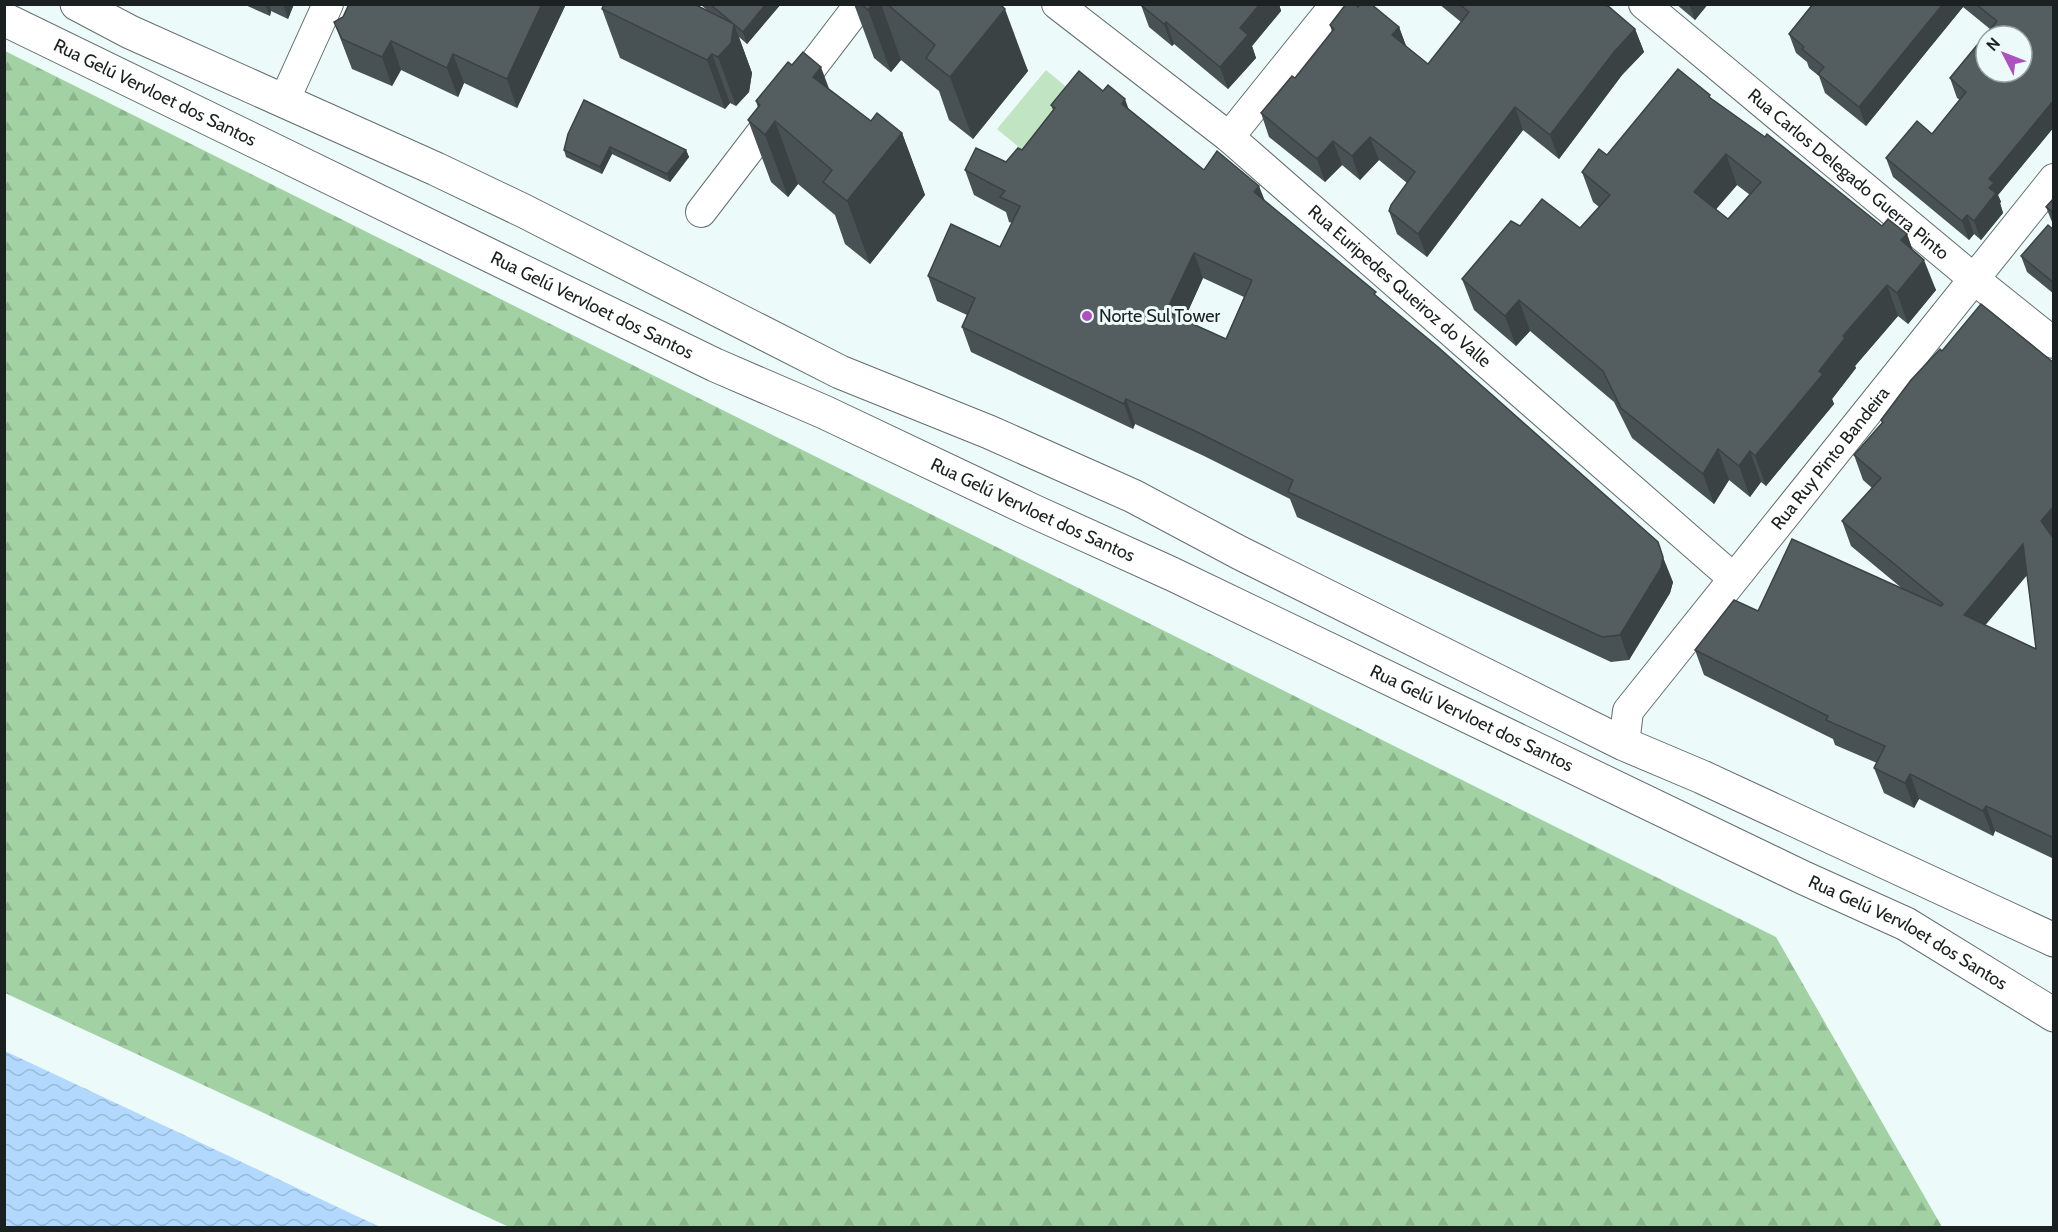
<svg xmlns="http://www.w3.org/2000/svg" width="2058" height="1232" font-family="Cabin,sans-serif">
<defs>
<pattern id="forest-firs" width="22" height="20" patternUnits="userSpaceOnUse" patternTransform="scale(1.5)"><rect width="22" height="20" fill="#a2d2a4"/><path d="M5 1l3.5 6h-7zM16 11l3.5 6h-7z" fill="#8bb48d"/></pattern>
<pattern id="water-waves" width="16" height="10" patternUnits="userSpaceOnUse" patternTransform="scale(1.5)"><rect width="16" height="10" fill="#b2d9fd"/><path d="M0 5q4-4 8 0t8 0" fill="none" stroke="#98bad9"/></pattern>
</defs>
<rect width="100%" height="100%" fill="#edfafa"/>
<path fill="url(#forest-firs)" d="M5 51 1776 937 1942 1227H509L5 993Z"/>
<path fill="#c1e5c3" d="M1046 70 1082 100 1034 160 997 129Z"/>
<path fill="url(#water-waves)" d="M5 1051 380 1227H5Z"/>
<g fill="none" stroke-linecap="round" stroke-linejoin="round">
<g stroke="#646f6f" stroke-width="32">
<g id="street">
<path id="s1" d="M1057 4 1229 137 1733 578"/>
<path id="s2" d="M1644 4 1974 279 2054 343"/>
<path d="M284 101 328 4"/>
<path d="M1229 137 1336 4"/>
<path d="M701 212 860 4"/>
<path id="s3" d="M1624 744 1628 711 2054 179"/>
</g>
</g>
<g stroke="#646f6f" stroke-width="35">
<g id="secondary">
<path d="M77 4 130 32 436 169 524 211 840 372 989 432 1133 496 1240 553 1624 744 1702 777 2054 940"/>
<path id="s4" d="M4 19 715 365 824 412 1033 511 1172 574 1804 878 1906 924 2054 1015"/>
</g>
</g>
<use href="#street" stroke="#fff" stroke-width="30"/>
<use href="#secondary" stroke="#fff" stroke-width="33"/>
</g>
<g fill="#485153" fill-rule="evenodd">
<path d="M243 4H294L288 19 271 11 270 16Z"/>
<path d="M349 4H566L517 108 464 83 458 97 401 70 392 86 352 69 334 22 343 17Z"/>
<path d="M700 4H781L747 44 739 37 752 73 749 92 736 106 730 103 725 109 620 58 602 9 709 12Z"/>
<path d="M854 4H1000L1028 71 973 139 949 120 939 91 901 60 891 72 874 58Z"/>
<path d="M1279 4 1281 11 1252 46 1256 58 1228 89 1174 44 1172 46 1149 27 1141 5Z"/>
<path d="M1439 4H1601L1635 29 1644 52 1622 75 1559 159 1523 130 1427 257 1397 234 1389 211 1407 183 1379 160 1360 180 1342 165 1325 182 1269 137 1261 113 1295 78 1332 32 1330 25 1358 7 1399 27 1406 46 1428 64 1461 22Z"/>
<path d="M1676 4H1708L1695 20Z"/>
<path d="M1808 4H2054V127L1998 195 2001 202 2000 203 2003 213 1981 240 1974 234 1969 240 1893 177 1886 158 1932 134 1960 100 1957 98 1950 78 1990 29 1963 7 1866 126 1825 93 1819 76 1809 68 1807 62 1796 53 1789 34 1811 7Z"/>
<path d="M830 90 871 121 902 133 925 195 870 264 845 244 835 215 798 184 788 197 771 182 748 120 758 108 756 101Z"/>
<path d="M1103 91 1129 109 1204 170 1265 201 1378 298 1673 582 1670 593 1629 660 1611 662 1297 517 1290 499 1204 456 1135 424 1133 429 971 352 962 327 967 315 937 301 928 276 1000 247 1012 223 1009 222 1006 212 974 195 965 170 1006 162 1022 150 1053 110 1051 105ZM1203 278 1244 297 1226 339 1184 320Z"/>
<path d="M1712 99 1882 226 1907 234 1912 249 1936 290 1908 324 1898 316 1855 366 1856 368 1832 399 1834 404 1766 486 1761 482 1750 497 1729 480 1714 504 1632 438 1614 402 1530 331 1516 346 1474 310 1462 279 1520 226 1580 228 1599 207 1593 202 1582 172 1607 155ZM1737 185 1750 195 1728 219 1716 209Z"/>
<path d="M568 134 686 150 689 157 670 182 612 154 602 174 566 157 564 150Z"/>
<path d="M2054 198V223L2052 222 2046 207Z"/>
<path d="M2054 230V294L2027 272 2021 256Z"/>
<path d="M1942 351 2054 363V859L1995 831 1993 836 1919 799 1914 808 1884 793 1874 768 1877 763 1835 745 1833 739 1704 675 1695 650 1758 611 1904 590 1851 546 1842 521 1872 488 1863 480 1854 455 1882 423 1881 420ZM2027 575 2036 649 1985 625Z"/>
</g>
<g fill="#3b4244">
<path d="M265 4H269L271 11 270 16Z"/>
<path d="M283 4H294L288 19Z"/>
<path d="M542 4H566L517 108 507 79Z"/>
<path d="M766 4H781L747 44 743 32Z"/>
<path d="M873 4H881L901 60 891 72 868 10Z"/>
<path d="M1260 4H1279L1281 11 1252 46 1256 58 1228 89 1220 67 1240 28Z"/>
<path d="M1689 4H1708L1695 20Z"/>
<path d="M1943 4H1962L1963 7 1866 126 1859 107Z"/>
<path d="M1005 9 1028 71 973 139 950 77Z"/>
<path d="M1166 22 1174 44 1172 46 1164 24Z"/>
<path d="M734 24 752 73 749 92 736 106 718 57Z"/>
<path d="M1399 27 1408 51 1392 35Z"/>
<path d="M1635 29 1644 52 1622 75 1559 159 1550 135 1614 52Z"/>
<path d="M391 41 401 70 392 86 382 57Z"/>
<path d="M453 54 464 83 458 97 447 68Z"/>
<path d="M712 54 730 103 725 109 707 60Z"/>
<path d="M821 67 844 129 813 77Z"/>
<path d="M1125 99 1134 124 1122 104Z"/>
<path d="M2054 100V127L1998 195 2001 202 2000 203 2003 213 1981 240 1974 221 1989 188V179Z"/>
<path d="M1515 107 1523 130 1427 257 1418 234Z"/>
<path d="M775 121 798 184 788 197 765 135Z"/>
<path d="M902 133 925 195 870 264 847 201Z"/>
<path d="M1370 137 1379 160 1360 180 1352 156Z"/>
<path d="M1333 141 1342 165 1325 182 1317 159Z"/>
<path d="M610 147 612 154 602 174 600 167Z"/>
<path d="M686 150 689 157 670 182 667 174Z"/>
<path d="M1726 154 1737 185 1705 222 1694 192Z"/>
<path d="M1259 186 1269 211 1254 192Z"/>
<path d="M1967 215 1974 234 1969 240 1962 221Z"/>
<path d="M1907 234 1918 265 1901 240Z"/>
<path d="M1194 253 1203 278 1176 338 1166 312Z"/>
<path d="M1924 260 1936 290 1908 324 1897 293Z"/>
<path d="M1887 285 1898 316 1855 366 1856 368 1832 399 1834 404 1766 486 1755 456 1819 371 1843 336Z"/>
<path d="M1519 300 1530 331 1516 346 1505 316Z"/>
<path d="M1126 399 1135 424 1133 429 1124 404Z"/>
<path d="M1718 449 1729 480 1714 504 1703 474Z"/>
<path d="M1750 451 1761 482 1750 497 1739 466Z"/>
<path d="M2054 506V542L2041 521Z"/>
<path d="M2023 544 2032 569 1973 640 1964 615Z"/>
<path d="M1663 557 1673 582 1670 593 1629 660 1620 635Z"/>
<path d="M1910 774 1919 799 1914 808 1905 783Z"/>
<path d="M1986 806 1995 831 1993 836 1983 811Z"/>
</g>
<g fill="#545e61" stroke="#3b4244" stroke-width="1.5" fill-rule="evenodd">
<path d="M349 4H542L507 79 453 54 447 68 391 41 382 57 342 39 334 22 343 17Z"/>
<path d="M604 4H694L734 24 731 43 718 57 712 54 707 60 602 9Z"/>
<path d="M710 4H766L743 32Z"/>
<path d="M861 4H873L868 10Z"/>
<path d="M887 4H1000L1005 9 950 77 926 58 935 45Z"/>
<path d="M1260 4 1240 28 1248 35 1220 67 1166 22 1164 24 1141 5Z"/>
<path d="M1346 4H1356L1358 7 1360 4H1371L1399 27 1392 35 1428 64 1469 12 1459 4H1601L1603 5 1608 6 1635 29 1614 52 1550 135 1515 107 1418 234 1389 211 1391 205 1415 172 1370 137 1352 156 1333 141 1317 159 1261 113 1292 76 1295 78 1334 29 1330 25Z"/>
<path d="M1813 4H1943L1859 107 1818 74 1824 67 1802 49 1804 47 1789 34Z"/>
<path d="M1976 4H2054V100L1989 179 1994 183 1989 188 1996 193 1974 221 1967 215 1962 221 1886 158 1917 121 1932 134 1966 92 1950 78 1997 21ZM1986 36H2022V72H1986Z"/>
<path d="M803 52 821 67 813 77 871 121 877 113 902 133 847 201 823 182 832 170 775 121 765 135 748 120 760 105 756 101 788 62 792 65Z"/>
<path d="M1678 69 1710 95 1709 97 1765 137 1767 134 1882 226 1888 219 1907 234 1901 240 1924 260 1897 293 1887 285 1843 336 1845 338 1819 371 1823 374 1755 456 1750 451 1739 466 1718 449 1703 474 1621 408 1603 371 1519 300 1505 316 1462 279 1511 221 1520 226 1542 199 1580 228 1610 195 1582 172 1599 149 1607 155ZM1726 154 1761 182 1728 219 1694 192Z"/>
<path d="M1079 71 1103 91 1108 85 1125 99 1122 104 1204 170 1217 151 1259 186 1254 192 1376 292 1374 294 1438 347 1658 542 1663 557 1661 568 1620 635 1602 637 1288 492 1293 480 1195 431 1126 399 1124 404 962 327 975 298 928 276 951 224 1000 247 1020 206 1000 197 1005 191 965 170 976 148 1006 162 1018 148 1022 150 1055 108 1051 105ZM1194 253 1252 280 1226 339 1166 312Z"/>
<path d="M584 100 686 150 667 174 610 147 600 167 564 150 568 134Z"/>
<path d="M2054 198V213L2046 207Z"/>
<path d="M2048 225 2054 230V283L2021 256Z"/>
<path d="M1981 304 2054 363V506L2041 521 2054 539V838L1986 806 1983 811 1910 774 1905 783 1874 768 1885 746 1826 720 1828 716 1695 650 1734 600 1758 611 1792 539 1941 606 1943 604 1842 521 1881 478 1854 455 1883 422 1881 420 1911 380 1940 349 1942 351ZM2023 544 2031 606 2036 649 1964 615Z"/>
</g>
<circle fill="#ac51bd" stroke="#edfafa" stroke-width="2" cx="1087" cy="316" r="6"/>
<g text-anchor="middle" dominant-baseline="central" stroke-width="6" stroke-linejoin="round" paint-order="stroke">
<g font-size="18" fill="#1b2020" stroke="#edfafa">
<text stroke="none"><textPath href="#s4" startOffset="168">Rua Gelú Vervloet dos Santos</textPath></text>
<text stroke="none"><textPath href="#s2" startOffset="266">Rua Carlos Delegado Guerra Pinto</textPath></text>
<text stroke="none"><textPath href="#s1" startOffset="444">Rua Euripedes Queiroz do Valle</textPath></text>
<text stroke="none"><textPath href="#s4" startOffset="654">Rua Gelú Vervloet dos Santos</textPath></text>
<text stroke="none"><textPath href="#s3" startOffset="357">Rua Ruy Pinto Bandeira</textPath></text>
<text stroke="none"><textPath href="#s4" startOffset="1140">Rua Gelú Vervloet dos Santos</textPath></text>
<text stroke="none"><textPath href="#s4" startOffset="1626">Rua Gelú Vervloet dos Santos</textPath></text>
<text stroke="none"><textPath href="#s4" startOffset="2112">Rua Gelú Vervloet dos Santos</textPath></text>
</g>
<g font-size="18" fill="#1b2020" stroke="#edfafa" text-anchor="start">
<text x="1099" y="316">Norte Sul Tower</text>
</g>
</g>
<rect width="2058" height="1232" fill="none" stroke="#1b2020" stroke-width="12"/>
<g transform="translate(2004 54) rotate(312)"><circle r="28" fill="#edfafa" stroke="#99a3a3" stroke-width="1.5"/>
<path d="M0-4.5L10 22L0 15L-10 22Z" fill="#ac51bd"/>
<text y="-9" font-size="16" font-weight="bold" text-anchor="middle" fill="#1b2020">N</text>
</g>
</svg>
